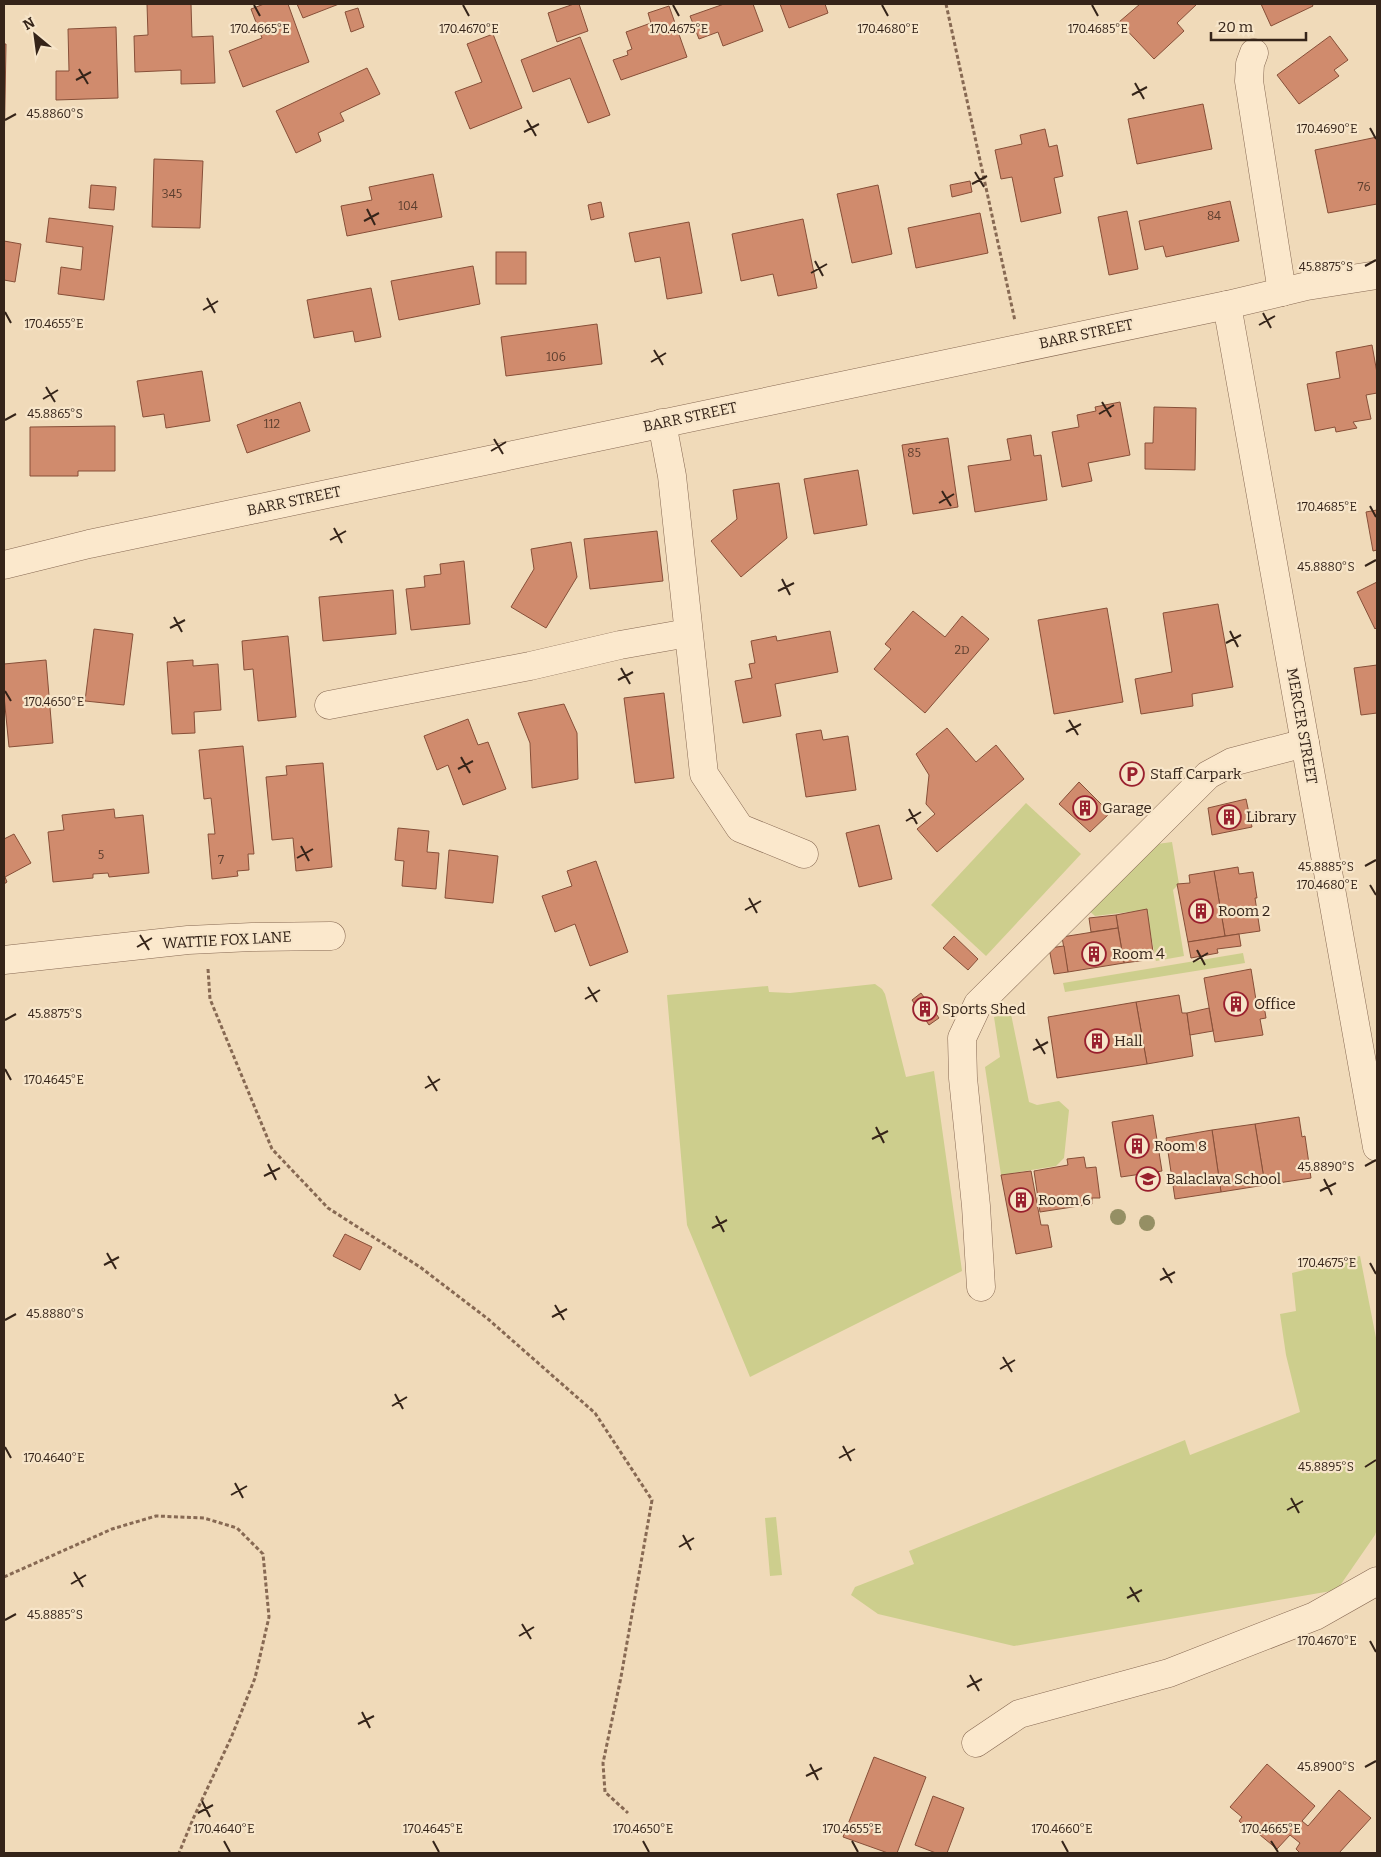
<svg xmlns="http://www.w3.org/2000/svg" width="1381" height="1857" font-family="Bitter,serif">
<rect width="100%" height="100%" fill="#f0dab9"/>
<g fill="#cdce8d">
<path d="M1026 803 1081 854 986 956 931 905Z"/>
<path d="M1172 842 1179 884H1177V886L1173 890 1184 956 1156 961 1146 910 1095 916 1086 908 1150 845Z"/>
<path d="M1243 953 1245 963 1065 992 1063 983Z"/>
<path d="M875 984 882 989 885 994 906 1077 934 1071 962 1271 750 1377 687 1225 667 995 768 986 769 992 790 993Z"/>
<path d="M1011 1014 1029 1102 1037 1105 1059 1101 1069 1110 1064 1158 1056 1166 1001 1175 985 1067 1000 1057 994 1017Z"/>
<path d="M1360 1256 1377 1343V1529L1375 1535 1337 1590 1014 1646 878 1614 851 1595 855 1587 914 1564 909 1551 1185 1440 1190 1455 1300 1412 1286 1355 1280 1314 1296 1311 1292 1273Z"/>
<path d="M776 1517 782 1575 770 1576 765 1518Z"/>
</g>
<g fill="#d08b6d" stroke="#874f38">
<path d="M147 4H191L192 37 213 36 215 83 181 84V70L135 72 134 36 148 35Z"/>
<path d="M264 4H288L309 62 243 87 229 51 262 38 251 9Z"/>
<path d="M297 4H339L303 18Z"/>
<path d="M574 4H579L588 31 557 42 548 13Z"/>
<path d="M724 4H753L763 31 723 46 718 32 699 39 690 16Z"/>
<path d="M780 4H825L828 13 789 28Z"/>
<path d="M1140 4H1197L1177 23 1184 31 1154 59 1119 22Z"/>
<path d="M1261 4H1312L1313 6 1271 26Z"/>
<path d="M669 6 687 57 621 80 613 60 628 55 627 51 632 49 626 32 651 23 648 13Z"/>
<path d="M358 8 364 27 351 32 345 12Z"/>
<path d="M116 27 118 98 56 100V71H69L68 29Z"/>
<path d="M493 34 522 108 470 129 455 92 482 82 467 44Z"/>
<path d="M1330 36 1348 60 1334 70 1339 76 1299 104 1277 75Z"/>
<path d="M580 37 610 115 588 123 570 78 533 92 521 60Z"/>
<path d="M4 44H6L4 156Z"/>
<path d="M367 68 380 94 340 113 344 121 318 133 321 141 296 153 276 111Z"/>
<path d="M1203 104 1212 149 1137 164 1128 119Z"/>
<path d="M1045 129 1049 147 1057 145 1063 176 1054 178 1061 213 1021 222 1012 177 1001 179 995 150 1022 144 1020 135Z"/>
<path d="M1377 137V204L1328 213 1315 150Z"/>
<path d="M154 159 203 161 200 228 152 227Z"/>
<path d="M433 174 442 217 347 236 341 206 372 200 369 187Z"/>
<path d="M970 181 972 192 952 197 950 185Z"/>
<path d="M91 185 116 187 114 210 89 208Z"/>
<path d="M878 185 892 254 852 263 837 194Z"/>
<path d="M1230 201 1239 241 1166 257 1163 246 1145 250 1139 221Z"/>
<path d="M601 202 604 217 591 220 588 205Z"/>
<path d="M1127 211 1138 269 1109 275 1098 217Z"/>
<path d="M980 213 988 253 916 268 908 228Z"/>
<path d="M49 218 113 226 104 300 58 294 61 267 81 270 83 247 46 242Z"/>
<path d="M803 219 817 288 778 296 773 274 741 281 732 234Z"/>
<path d="M689 222 702 293 667 299 660 257 635 262 629 233Z"/>
<path d="M4 241 21 244 15 282 4 280Z"/>
<rect x="496" y="252" width="30" height="32"/>
<path d="M473 266 480 304 399 320 391 281Z"/>
<path d="M371 288 381 337 355 342 353 331 314 338 307 300Z"/>
<path d="M597 324 602 364 506 376 501 337Z"/>
<path d="M1372 345 1377 373V393L1366 395 1371 419 1353 422 1357 428 1336 432 1335 427 1315 431 1307 384 1340 378 1336 352Z"/>
<path d="M202 371 210 421 166 428 164 414 143 417 137 381Z"/>
<path d="M300 402 310 431 247 453 237 425Z"/>
<path d="M1120 402 1130 455 1088 463 1092 481 1062 487 1052 432 1079 427 1077 415 1096 411 1095 407Z"/>
<path d="M1154 407 1196 408 1195 470 1145 469V443H1153Z"/>
<path d="M115 426V471H78V476H30V427Z"/>
<path d="M1031 435 1034 456 1041 455 1047 500 975 512 968 466 1011 460 1007 439Z"/>
<path d="M948 438 958 507 913 514 902 445Z"/>
<path d="M858 470 867 525 814 534 804 479Z"/>
<path d="M779 483 787 538 741 577 711 541 737 519 733 490Z"/>
<path d="M1377 510V550L1373 551 1366 512Z"/>
<path d="M657 531 663 581 590 589 584 539Z"/>
<path d="M571 542 577 577 546 628 511 607 534 569 531 549Z"/>
<path d="M464 561 470 624 411 630 406 589 425 587 424 576 441 574 440 564Z"/>
<path d="M1377 582V627L1375 629 1357 592Z"/>
<path d="M393 590 396 634 323 641 319 597Z"/>
<path d="M1218 604 1233 687 1192 694 1193 706 1141 714 1135 679 1172 672 1163 613Z"/>
<path d="M1107 608 1123 702 1054 714 1038 620Z"/>
<path d="M913 611 945 637 962 616 989 639 925 713 874 669 891 649 885 644Z"/>
<path d="M94 629 133 634 124 705 85 701Z"/>
<path d="M830 631 838 672 775 684 781 716 743 723 735 681 752 678 749 664 755 663 751 641 776 636 777 641Z"/>
<path d="M288 636 296 717 258 721 253 669 244 670 242 641Z"/>
<path d="M46 660 53 743 9 747 4 696V664Z"/>
<path d="M193 660V666L218 664 221 710 194 712 195 733 172 734 167 662Z"/>
<path d="M1377 665V713L1361 715 1354 668Z"/>
<path d="M664 693 674 778 635 783 624 698Z"/>
<path d="M564 704 577 733 578 779 532 788 530 743 518 713Z"/>
<path d="M468 719 478 745 488 742 506 789 463 805 448 765 437 770 424 736Z"/>
<path d="M947 728 976 762 996 745 1024 779 937 852 917 829 935 814 926 804 929 775 916 754Z"/>
<path d="M821 730 823 740 848 736 856 790 806 797 796 734Z"/>
<path d="M243 746 254 854H248L249 870 237 871 238 876 212 879 208 834H215L211 798 204 799 199 750Z"/>
<path d="M323 763 332 867 296 871 293 838 272 840 266 777 287 775 286 766Z"/>
<path d="M1079 782 1110 813 1090 832 1059 804Z"/>
<path d="M1246 799 1252 827 1212 835 1208 808Z"/>
<path d="M114 809 115 818 143 815 149 873 109 877 108 873 93 874V878L53 882 48 832 64 830 62 815Z"/>
<path d="M879 825 892 879 859 887 846 833Z"/>
<path d="M398 828 429 831 427 852 439 853 436 889 402 886 404 861 395 860Z"/>
<path d="M14 834 31 863 5 877 7 882 4 884V839Z"/>
<path d="M449 850 498 856 493 903 445 898Z"/>
<path d="M596 861 628 952 590 966 575 924 555 932 542 896 572 886 567 871Z"/>
<path d="M1238 867 1239 874 1253 872 1257 898H1255L1260 931 1225 936 1214 871Z"/>
<path d="M1214 871 1225 936 1188 942 1177 884 1190 883 1189 875Z"/>
<path d="M1147 909 1154 959 1124 963 1116 915Z"/>
<path d="M1116 915 1118 928 1091 932 1089 918Z"/>
<path d="M1118 928 1124 963 1068 972 1062 937Z"/>
<path d="M1239 934 1241 946 1217 949 1218 953 1191 958 1188 942Z"/>
<path d="M954 936 978 959 968 970 943 948Z"/>
<path d="M1064 946 1068 972 1054 974 1049 948Z"/>
<path d="M1251 969 1256 1000 1263 999 1266 1018 1260 1019 1263 1035 1215 1042 1204 978Z"/>
<path d="M921 993 939 1018 929 1025 912 1000Z"/>
<path d="M1179 995 1182 1013H1187L1193 1056 1147 1064 1136 1002Z"/>
<path d="M1136 1002 1147 1064 1057 1078 1048 1017Z"/>
<path d="M1209 1008 1213 1031 1190 1035 1187 1013Z"/>
<path d="M1153 1115 1162 1171 1121 1177 1112 1122Z"/>
<path d="M1299 1117 1302 1137 1305 1136 1311 1178 1265 1185 1255 1124Z"/>
<path d="M1255 1124 1265 1185 1221 1192 1212 1130Z"/>
<path d="M1212 1130 1221 1192 1175 1199 1166 1138Z"/>
<path d="M1084 1157 1086 1168 1096 1167 1100 1198H1092V1204L1040 1212 1034 1171 1068 1165 1067 1159Z"/>
<path d="M1031 1171 1041 1225H1048L1052 1247 1016 1254 1001 1175Z"/>
<path d="M345 1234 372 1247 360 1270 333 1256Z"/>
<path d="M874 1757 926 1777 897 1853H888L843 1837Z"/>
<path d="M1267 1764 1315 1806 1302 1821 1308 1826 1339 1790 1371 1818 1339 1853H1300L1296 1849 1300 1843 1290 1835 1277 1849 1254 1830 1252 1833 1239 1821 1242 1817 1230 1807Z"/>
<path d="M933 1796 964 1808 947 1853H936L915 1845Z"/>
</g>
<g fill="none" stroke-linecap="round" stroke-linejoin="round">
<g stroke="#876953" stroke-width="29">
<g id="minor">
<path d="M1254 53 1250 64 1249 81 1282 292"/>
<path d="M1227 305 1377 1147"/>
<path d="M662 423 672 476 704 774 740 828 804 854"/>
<path d="M4 565 89 544 1227 305 1307 286 1377 275"/>
<path d="M329 705 530 666 620 645 688 633"/>
<path d="M4 960 188 940 252 937 331 936"/>
<path d="M981 1287 976 1206 963 1078 962 1038 978 1004 1208 775 1232 762 1305 743"/>
<path d="M976 1743 1019 1714 1169 1673 1315 1616 1377 1581"/>
</g>
</g>
<g stroke="#876953" stroke-width="3" stroke-dasharray="4 2.5" stroke-linecap="butt">
<path d="M946 4 1015 321"/>
<path d="M208 969 210 999 272 1149 328 1208 420 1267 488 1319 595 1413 652 1500 621 1677 603 1763 605 1792 628 1813"/>
<path d="M4 1577 112 1529 156 1516 204 1518 237 1528 263 1554 269 1617 255 1678 231 1738 193 1819 179 1853"/>
</g>
<use href="#minor" stroke="#fbe8cc" stroke-width="28"/>
</g>
<g fill="#958f64">
<circle cx="1118" cy="1217" r="8"/>
<circle cx="1147" cy="1223" r="8"/>
</g>
<path fill="none" stroke="#352419" stroke-width="2" d="M254 5 260 16M463 5 469 16M673 5 679 16M882 5 888 16M1092 5 1098 16M79 69 88 84M76 80 91 72M1135 83 1144 99M1132 95 1147 87M5 120 16 114M527 120 536 136M1370 128 1376 139M524 132 539 124M975 172 984 187M972 184 987 176M367 209 375 225M364 221 379 213M815 261 823 276M1365 266 1376 260M811 273 827 264M207 298 215 313M203 310 218 301M5 312 11 323M1263 313 1271 328M1259 325 1275 316M654 350 663 365M651 362 666 353M46 387 55 402M43 399 58 390M1102 402 1111 417M1099 414 1114 405M5 420 16 414M494 439 503 454M491 451 506 442M942 491 951 506M939 503 954 494M1370 506 1376 517M334 528 342 543M330 540 346 531M1365 566 1376 560M782 579 790 595M778 591 794 583M174 617 182 632M170 628 185 620M1230 631 1238 647M1226 643 1241 635M621 668 630 684M618 680 633 672M5 691 11 701M1069 720 1078 735M1066 732 1081 724M461 757 470 773M458 769 473 761M909 809 917 824M906 821 921 812M301 846 309 861M297 858 313 849M1365 866 1376 860M1370 885 1376 895M749 898 757 913M745 910 761 901M140 935 149 950M137 947 152 938M1197 950 1205 965M1193 962 1208 953M588 987 597 1002M585 999 600 990M5 1020 16 1014M1036 1039 1045 1054M1033 1050 1048 1042M5 1069 11 1080M428 1076 437 1091M425 1088 440 1079M876 1127 884 1143M872 1139 888 1131M268 1164 276 1180M1365 1166 1376 1160M264 1176 280 1168M1324 1179 1332 1195M1320 1191 1336 1183M716 1216 724 1232M712 1228 727 1220M107 1253 116 1269M1370 1263 1376 1274M104 1265 119 1257M1163 1268 1172 1283M1160 1280 1175 1272M555 1305 564 1320M552 1317 567 1309M5 1320 16 1314M1003 1357 1012 1372M1000 1369 1015 1360M395 1394 403 1409M392 1406 407 1397M843 1446 851 1461M5 1447 11 1458M839 1458 855 1449M1365 1467 1376 1460M235 1483 243 1498M231 1495 247 1486M1291 1498 1299 1513M1287 1510 1303 1501M683 1535 691 1550M679 1547 694 1538M74 1572 83 1587M71 1584 86 1575M1130 1587 1139 1602M1127 1598 1142 1590M5 1620 16 1614M522 1624 531 1639M519 1636 534 1627M1370 1641 1376 1652M970 1675 979 1691M967 1687 982 1679M362 1712 370 1728M358 1724 374 1716M810 1764 818 1780M1365 1767 1376 1761M806 1776 822 1768M202 1801 210 1817M198 1813 213 1805M224 1841 230 1852M433 1841 439 1852M643 1841 649 1852M852 1841 858 1852M1062 1841 1068 1852M1271 1841 1278 1852"/>
<defs>
<g id="parking-ring" transform="scale(1.25)"><circle r="9.5" fill="#f7e5c9" stroke="#99202e" stroke-width="1.5"/><path d="M-3.5-5.5H1a3.5 3.5 0 0 1 0 7H-1V5.5H-3.5ZM-1-3.4V-.6H.8a1.4 1.4 0 0 0 0-2.8Z" fill="#99202e"/></g>
<g id="building-ring" transform="scale(1.25)"><circle r="9.5" fill="#f7e5c9" stroke="#99202e" stroke-width="1.5"/><path d="M-4-6H4V6H1V3H-1V6H-4ZM-2.5-4.3h1.7v1.8h-1.7ZM.8-4.3h1.7v1.8H.8ZM-2.5-1h1.7V.8h-1.7ZM.8-1h1.7V.8H.8Z" fill="#99202e"/></g>
<g id="school-ring" transform="scale(1.25)"><circle r="9.5" fill="#f7e5c9" stroke="#99202e" stroke-width="1.5"/><path d="M0-5L7-2L0 1L-7-2ZM-4 1L0 2.5L4 1V4Q0 6-4 4Z" fill="#99202e"/></g>
</defs>
<g fill-rule="evenodd">
<use href="#parking-ring" x="1132" y="774"/>
<use href="#building-ring" x="1085" y="808"/>
<use href="#building-ring" x="1229" y="817"/>
<use href="#building-ring" x="1201" y="911"/>
<use href="#building-ring" x="1094" y="954"/>
<use href="#building-ring" x="1236" y="1004"/>
<use href="#building-ring" x="925" y="1009"/>
<use href="#building-ring" x="1097" y="1041"/>
<use href="#building-ring" x="1137" y="1146"/>
<use href="#school-ring" x="1148" y="1179"/>
<use href="#building-ring" x="1021" y="1200"/>
</g>
<g text-anchor="middle" dominant-baseline="central" stroke-width="4.5" stroke-linejoin="round" paint-order="stroke">
<g font-size="12" fill="#5c3e2e">
<text x="1364" y="187">76</text>
<text x="172" y="194">345</text>
<text x="408" y="206">104</text>
<text x="1214" y="216">84</text>
<text x="556" y="357">106</text>
<text x="272" y="424">112</text>
<text x="914" y="453">85</text>
<text x="962" y="650">2D</text>
<text x="101" y="855">5</text>
<text x="221" y="860">7</text>
</g>
<g font-size="15" fill="#352419" stroke="#f7e5c9">
<text transform="translate(1086 334) rotate(-12)">BARR STREET</text>
<text transform="translate(690 417) rotate(-12)">BARR STREET</text>
<text transform="translate(294 501) rotate(-12)">BARR STREET</text>
<text transform="translate(1302 726) rotate(80)">MERCER STREET</text>
<text transform="translate(227 940) rotate(-3)">WATTIE FOX LANE</text>
</g>
<g font-size="15" fill="#352419" stroke="#f7e5c9" text-anchor="start">
<text x="1150" y="774">Staff Carpark</text>
<text x="1102" y="808">Garage</text>
<text x="1246" y="817">Library</text>
<text x="1218" y="911">Room 2</text>
<text x="1112" y="954">Room 4</text>
<text x="1254" y="1004">Office</text>
<text x="942" y="1009">Sports Shed</text>
<text x="1114" y="1041">Hall</text>
<text x="1154" y="1146">Room 8</text>
<text x="1166" y="1179">Balaclava School</text>
<text x="1038" y="1200">Room 6</text>
</g>
</g>
<g font-size="12" text-anchor="middle" fill="#352419" stroke="#f7e5c9" stroke-width="4.5" stroke-linejoin="round" paint-order="stroke">
<text x="260" y="33">170.4665°E</text>
<text x="469" y="33">170.4670°E</text>
<text x="679" y="33">170.4675°E</text>
<text x="888" y="33">170.4680°E</text>
<text x="1098" y="33">170.4685°E</text>
<text x="55" y="118">45.8860°S</text>
<text x="1327" y="133">170.4690°E</text>
<text x="1326" y="271">45.8875°S</text>
<text x="54" y="328">170.4655°E</text>
<text x="55" y="418">45.8865°S</text>
<text x="1327" y="511">170.4685°E</text>
<text x="1326" y="571">45.8880°S</text>
<text x="54" y="706">170.4650°E</text>
<text x="1326" y="871">45.8885°S</text>
<text x="1327" y="889">170.4680°E</text>
<text x="55" y="1018">45.8875°S</text>
<text x="54" y="1084">170.4645°E</text>
<text x="1326" y="1171">45.8890°S</text>
<text x="1327" y="1267">170.4675°E</text>
<text x="55" y="1318">45.8880°S</text>
<text x="54" y="1462">170.4640°E</text>
<text x="1326" y="1471">45.8895°S</text>
<text x="55" y="1619">45.8885°S</text>
<text x="1327" y="1645">170.4670°E</text>
<text x="1326" y="1771">45.8900°S</text>
<text x="224" y="1833">170.4640°E</text>
<text x="433" y="1833">170.4645°E</text>
<text x="643" y="1833">170.4650°E</text>
<text x="852" y="1833">170.4655°E</text>
<text x="1062" y="1833">170.4660°E</text>
<text x="1271" y="1833">170.4665°E</text>
</g>
<rect width="1381" height="1857" fill="none" stroke="#352419" stroke-width="10"/>
<g transform="translate(35 35) rotate(331)" stroke="#f7e5c9" stroke-width="4" paint-order="stroke">
<path d="M0-4L9 19L0 12L-9 19Z" fill="#352419"/>
<text y="-8" font-size="14" font-weight="bold" text-anchor="middle" fill="#352419">N</text>
</g>
<path d="M1211 32v8h95v-8" fill="none" stroke="#352419" stroke-width="2.5"/>
<text x="1218" y="32" font-size="15" fill="#352419" stroke="#f7e5c9" stroke-width="4" paint-order="stroke">20 m</text>
</svg>
